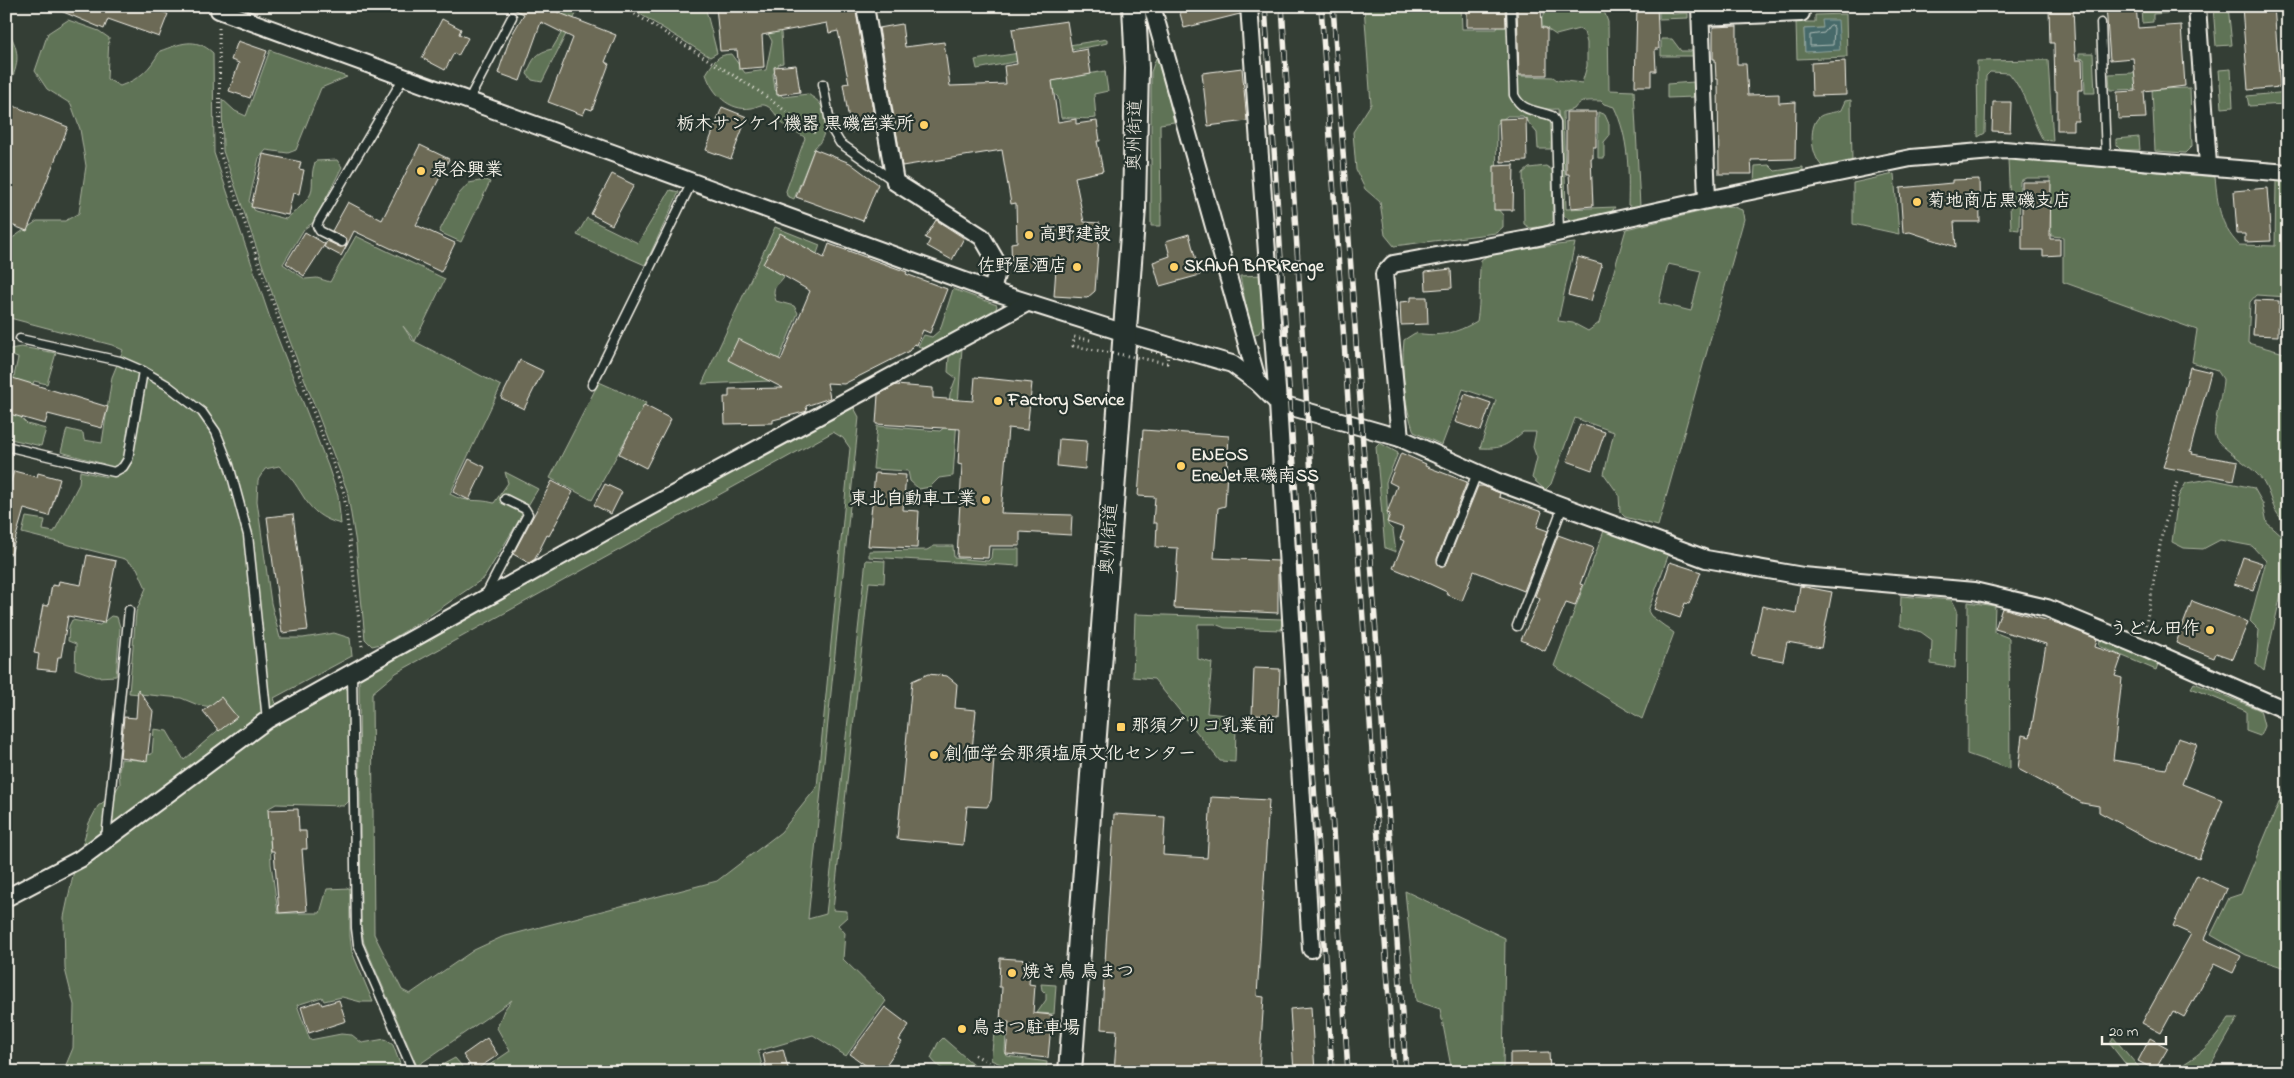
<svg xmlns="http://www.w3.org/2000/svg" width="2294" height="1078" font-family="'Indie Flower','Klee One',sans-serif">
<rect width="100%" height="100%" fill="#343e35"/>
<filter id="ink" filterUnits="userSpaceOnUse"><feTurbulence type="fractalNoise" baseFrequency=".02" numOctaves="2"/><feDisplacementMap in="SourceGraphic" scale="10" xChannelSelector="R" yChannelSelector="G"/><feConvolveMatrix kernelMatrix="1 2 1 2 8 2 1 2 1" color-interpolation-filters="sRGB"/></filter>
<g filter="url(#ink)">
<g fill="#5f7356" stroke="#aab29f" fill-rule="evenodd">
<path d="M562 6H580L542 82 532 80 527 74C532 59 537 52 552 49L562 32 553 27Z"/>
<path d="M627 6H705L717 53 710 57Z"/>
<path d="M1364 6H1461L1462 29H1497L1500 6H1520L1538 19 1544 16V6H1569V12L1604 11 1608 22 1609 90 1634 91 1640 206 1632 207 1628 205C1629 172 1629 138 1614 107L1604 104 1601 101C1590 101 1580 99 1574 109L1563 112 1566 209 1615 207 1611 213 1572 221 1564 216 1558 109C1543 110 1528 108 1518 96L1511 99 1518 109 1550 119 1552 125 1551 149H1538L1537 133 1523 116H1507L1497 124 1496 207 1503 215V227L1496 233 1394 246 1385 235 1380 202 1365 189 1356 170 1353 132 1371 104ZM1520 26 1544 27 1556 35 1579 29 1584 32 1587 43V66L1582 83 1557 80 1553 77 1520 76Z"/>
<path d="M1659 6H1672V14L1688 13V18L1659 19Z"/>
<path d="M2151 6H2183V12L2153 14V22L2142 23 2141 9Z"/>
<path d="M2213 6H2228L2232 45 2216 46Z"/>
<path d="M1846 14 1847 57 1797 59 1796 22H1815V15ZM1823 28 1805 52 1804 29Z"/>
<path d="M68 20 99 31 109 38 107 79 120 86C140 79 150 69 160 51 180 44 195 36 213 53L214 153 271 321 328 466 338 496 341 524C301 514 307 489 279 466L265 469 258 480 257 501 271 603 280 638H303L334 633 350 638 352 656 274 698 276 704 339 675 349 693V801L344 806 276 804 269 808 271 864 278 913H320L327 889 350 888V936L352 952 373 1002H361L342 997 324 1001 322 997 297 1005 310 1040 341 1034 352 1035 362 1043 385 1039 393 1045 403 1072H63L73 1048 74 1005 65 969 64 917 73 875 89 823 98 806 113 795 120 784 119 771 121 759 141 760 142 756 152 754 154 729 167 731 184 760 224 725 213 707 198 705 181 698 129 693 136 612 146 588 137 568 125 559 22 533 26 517 45 520 43 530 54 532 79 484 80 471 107 477 104 464 61 452 67 429 83 433 84 440 102 443 112 377 123 350 112 345 6 317V245L11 239 37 221H65L79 213 86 166 80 129 71 104 47 89 35 71 48 33Z"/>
<path d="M777 23 781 33 783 63 779 64 773 74 775 90 783 97 808 94C812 97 818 100 821 105 827 117 827 139 815 147L794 199 787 196 786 191 805 138C799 132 791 131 785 126 778 121 775 110 767 106 761 103 757 107 752 108 729 112 712 93 706 74 713 63 717 54 731 54L745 73 766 70 772 41 767 32Z"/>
<path d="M6 28C23 54 18 66 6 92Z"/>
<path d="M1107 39V43L1099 45 1043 55 1044 82 1105 71 1108 91 1094 94 1096 118C1083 120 1073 117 1061 118L1058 97 1019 61 977 69 975 60Z"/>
<path d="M1661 39H1672L1681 51H1694V56H1661Z"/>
<path d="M270 50 347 77 321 88 296 150 288 153 266 150 259 158 249 201 255 211 286 219C294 212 307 203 311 193 314 182 310 172 316 161L337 160 342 167 314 222 304 229 283 264 305 279 317 278 330 282 356 236 445 279 415 341 403 326 412 340 501 386 450 494C468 504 476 498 494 503L508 483 505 472 538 489 484 578 425 619 385 643 372 646 365 639 356 544 347 490 278 310 223 151 222 99 235 111 246 116Z"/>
<path d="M2079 53H2093L2095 93H2085L2084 59 2079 58Z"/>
<path d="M1156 58 1159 59 1161 66 1174 122 1160 124 1161 226H1151V72Z"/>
<path d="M2048 60 2053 141 2043 140C2030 117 2026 93 2009 73L1990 72 1986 76 1985 133 1978 137 1977 61Z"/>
<path d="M2143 67 2156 89 2190 88 2192 146 2185 153 2155 151 2152 89 2110 90 2109 74 2132 73Z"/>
<path d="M2231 69 2233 107 2222 108 2219 70Z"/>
<path d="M1694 82V97L1667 98V84Z"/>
<path d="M2288 92V110L2286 104 2249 106 2247 96Z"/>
<path d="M1851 100 1852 162 1824 168C1812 159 1807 128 1819 117 1823 113 1835 113 1841 110L1845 101Z"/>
<path d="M1598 112 1605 115 1609 124V136L1604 142V158H1598Z"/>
<path d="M2139 137 2140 150H2121L2116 145V139Z"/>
<path d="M2008 159 2215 177C2218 205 2219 224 2239 245L2275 246 2276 180H2288V297L2256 295 2250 302 2248 343 2288 354V525C2270 511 2273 497 2262 480 2252 465 2219 448 2215 436 2212 427 2223 393 2223 379L2217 370 2192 362 2197 330 2063 282V237L2051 236 2050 178H2026L2020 181 2019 230 2011 229Z"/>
<path d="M1769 165 1775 171 1803 167V174L1754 182 1755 166Z"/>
<path d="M1546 166 1552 170 1553 221 1547 226 1530 228 1524 224 1523 173 1529 168Z"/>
<path d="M1894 174 1899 234 1853 224V183Z"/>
<path d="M485 180 490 182 461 242 439 232 458 195 469 183Z"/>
<path d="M670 190 679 192 645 265 577 235 587 218 638 243Z"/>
<path d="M1731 206 1742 210 1744 219 1658 526 1625 517 1620 512 1619 495 1604 474 1614 432 1575 418 1551 484 1545 490 1532 478 1537 458 1533 447 1536 432H1523C1506 446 1502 449 1480 448L1496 400 1463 389 1442 445 1414 432C1404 404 1401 370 1404 340L1415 333C1440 337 1455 334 1477 321 1481 300 1478 280 1481 260L1493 252 1575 243 1558 321 1573 323 1588 331 1599 323 1626 229 1708 210ZM1668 264 1701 271 1691 311 1659 303Z"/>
<path d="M775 227 820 245 813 265 791 262C789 267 787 274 783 278 776 287 771 287 776 301L794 306 798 313 770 381 702 384Z"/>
<path d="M1263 275 1266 319 1259 333 1252 335 1240 276Z"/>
<path d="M953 289 997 305 995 313 925 349 918 346 924 335 932 337 940 330Z"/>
<path d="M21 347 56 353 47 384 34 381 21 418 27 424 46 429 41 446 6 438 14 400 9 399 18 358 10 355V349Z"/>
<path d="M962 348 953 476 939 478 930 487 919 489 910 481 908 471 873 469 877 426 940 431 947 425 950 394 956 378 948 372 949 357Z"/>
<path d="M599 382 646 403 592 500 550 478Z"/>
<path d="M852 404 859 417 808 919 826 914 866 560 885 561 884 583 869 582 833 910 847 911V917L838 925 845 933 843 959 886 1001 846 1056 813 1035 758 1051 764 1072H479L510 1051 497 1028 504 1010 512 1000 417 1066 364 943 361 926 359 675ZM833 432 843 438 850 448 817 787 781 832 717 881 502 937 474 950 410 994 402 990 374 934 372 693 396 673Z"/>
<path d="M1380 443 1398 453 1386 482 1388 525 1393 530 1396 552 1385 548 1376 447Z"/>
<path d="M2210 479 2254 488 2263 504 2267 523 2282 536 2288 545V562L2264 671 2256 664 2259 630 2250 621 2266 561 2252 546 2220 540 2203 549 2184 548 2172 542 2178 497 2186 483Z"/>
<path d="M1605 528 1665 550 1668 556 1648 611 1651 616 1674 633 1642 719 1554 666Z"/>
<path d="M934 546H953L954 558 988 561 991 558 992 549H1019V566L869 557V551L927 550Z"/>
<path d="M1901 596 1952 600 1957 610 1955 668 1931 664 1932 640 1921 632 1900 626Z"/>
<path d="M1968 602 1995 606 1994 632 2009 638 2010 769 1967 754Z"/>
<path d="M1135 614 1282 619 1281 630 1225 628 1215 624H1198V659L1212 663 1207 713 1226 715 1236 728 1235 762 1220 761 1154 679 1133 677Z"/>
<path d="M111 616 117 617 120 627 116 676 97 677 75 669 76 644 68 641 69 626 72 620 100 625Z"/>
<path d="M2100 640 2158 664 2156 670 2099 646Z"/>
<path d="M2194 683 2260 710 2264 726 2260 736 2246 731V711L2191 688Z"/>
<path d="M2288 781V969L2246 955 2211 935 2229 898 2241 894Z"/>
<path d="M1405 891 1505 938 1503 1072H1452L1440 1009 1416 1001Z"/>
<path d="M1041 984 1056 985 1054 1014 1037 1013 1046 1000V994L1042 990Z"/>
<path d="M2229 1018H2238L2207 1072H2170C2199 1056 2211 1046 2229 1018Z"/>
<path d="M994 1033 1006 1034 1005 1051 1007 1056 1047 1062 1046 1072H1019L991 1060Z"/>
<path d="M2113 1037 2142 1071 2146 1072H2132L2110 1044Z"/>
<path d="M943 1038 974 1065 972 1072C951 1072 944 1075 931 1058L938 1043Z"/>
<path d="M455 1058 467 1072H429Z"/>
</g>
<path fill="#466b6a" stroke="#8ca19c" d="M1822 20H1838L1840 50 1805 52 1804 29 1823 28Z"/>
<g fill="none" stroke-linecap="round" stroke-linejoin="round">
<path stroke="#aebbb6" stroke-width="1" d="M1832 25 1834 28 1833 45 1810 46V35L1824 33 1829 26Z"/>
</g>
<g fill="#6c6b56" stroke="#f4f1e8">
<path d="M49 6H147L168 14 159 37 108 19 104 29Z"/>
<path d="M507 6H560L557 12 616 35 605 62 609 64 592 110 586 108 583 115 548 102 573 38 541 22 520 81 498 73 510 38 524 14Z"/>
<path d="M716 6H855L876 128 851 132 843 84 849 83 838 31 829 33 827 23 762 35 764 67 739 69 737 50 720 51Z"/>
<path d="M1178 6H1239L1240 14 1184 28Z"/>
<path d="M1467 6H1505L1506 27H1467Z"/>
<path d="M1517 6H1541L1542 28H1547V75H1519Z"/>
<path d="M1637 6H1657L1659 49H1655L1656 71H1651V86H1635Z"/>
<path d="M2106 6H2136L2138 28 2181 25 2185 86 2144 91 2146 118 2118 119 2117 92 2136 91 2133 58 2110 60Z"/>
<path d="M2242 6H2274L2280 87 2248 90Z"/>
<path d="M2073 7 2075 54 2076 60H2082L2083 90H2078V121H2073V130H2057V91H2055L2054 43H2050L2049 8Z"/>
<path d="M442 19 461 29 459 34 468 38 458 56 454 53 445 70 422 58Z"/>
<path d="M1067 21 1072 52 1087 49 1091 74 1052 81 1058 122 1076 119V124L1097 121 1100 141H1097L1103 171 1075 177 1084 222 1100 223 1095 291 1087 298 1054 296 1056 268 1012 270 1011 243 1017 242 1016 203 1011 204 1002 150 902 166 879 28 902 24 905 47 944 42 950 86 1006 84 1004 66 1017 64 1012 29Z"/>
<path d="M1737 26V64H1746L1748 95 1779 94V103L1796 102 1795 159 1751 160 1752 174H1719L1718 79H1716L1715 59H1713V27Z"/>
<path d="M238 41 267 51 250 98 229 91 239 63 231 60Z"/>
<path d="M1845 61 1846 95 1812 96 1811 63Z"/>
<path d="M796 65 800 92 777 95 774 67Z"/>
<path d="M1242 68 1247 121 1208 126 1202 73Z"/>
<path d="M1993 102H2011L2010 132 1992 131Z"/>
<path d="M6 103 68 127 27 231 6 223Z"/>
<path d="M722 107 747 117 731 159 706 150Z"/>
<path d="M1566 112H1596V147H1593V158H1591L1593 206 1571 208 1569 174H1566Z"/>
<path d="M1526 118 1527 161 1501 162 1499 119Z"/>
<path d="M420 145 449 159 416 225 455 243 441 272 354 231 347 245 346 239 332 231 348 202 382 220Z"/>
<path d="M814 149 850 163 878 184 863 221 796 197Z"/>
<path d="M263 154 301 162 299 169 304 170 299 194 293 193 288 215 251 207Z"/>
<path d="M1514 165 1513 210H1494V166Z"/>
<path d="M612 174 634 185 612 225 591 214Z"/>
<path d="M1979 179 1980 222H1954L1956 247 1910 232 1903 233 1900 188 1952 183V180Z"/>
<path d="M2022 182H2051L2050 239H2060V255L2043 256V250H2022Z"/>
<path d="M2267 188 2271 241 2245 242V234H2237L2234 191Z"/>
<path d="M936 220 964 238 952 260 927 246 930 240 925 238Z"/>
<path d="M305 232 325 244 304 276 286 263Z"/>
<path d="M780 233 824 258 829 244 907 272 906 274 947 289 930 333 923 330 917 345 914 344 909 351 844 384 827 383 830 398 806 406 807 411 804 412 773 420V423L725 424 724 397H729V389L783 388 728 360 738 339 781 360 810 291 763 264Z"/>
<path d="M1189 234 1200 275 1160 286 1153 262 1170 256 1166 241Z"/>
<path d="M327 241 340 247 347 245 341 256 324 247Z"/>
<path d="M1578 257 1602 264 1591 301 1568 295Z"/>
<path d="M1451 269 1452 288 1426 290 1425 272Z"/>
<path d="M1411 297H1427L1428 324 1401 325 1400 302 1411 301Z"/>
<path d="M2255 300 2279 301 2278 336 2253 335Z"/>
<path d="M520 360 543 371 524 409 501 398Z"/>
<path d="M2190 367 2211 372 2190 451 2193 452 2192 454 2238 462 2234 480 2163 467 2170 446Z"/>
<path d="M6 376 108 407 102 428 48 414 45 424 6 413Z"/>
<path d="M975 377 1032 383 1027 430 1008 428 1001 513 1072 515 1071 535 1020 532V546H989L988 558 957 557 962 465 958 464 960 429 876 424 878 395 896 385 933 388V398L973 401Z"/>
<path d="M1465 394 1491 403 1481 431 1455 422Z"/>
<path d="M644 405 671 419 646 468 619 454Z"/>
<path d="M1580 424 1605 432 1592 470 1567 461Z"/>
<path d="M1143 430 1229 436 1225 506 1218 508 1214 558 1278 561V613L1174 608 1178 548 1156 547 1157 523H1153L1155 497 1138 496Z"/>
<path d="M1059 439 1087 441 1085 469 1057 466Z"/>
<path d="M1401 453 1426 464 1425 466 1467 482 1437 559 1440 566H1443L1447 563 1478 486H1483L1500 493 1499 497 1542 512 1537 527 1548 531 1524 591 1474 571 1462 601 1446 594 1447 592 1417 578 1393 568 1404 541 1400 539 1404 528 1387 522 1390 514 1387 513 1397 486 1389 482Z"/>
<path d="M469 459 485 467 469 500 453 492Z"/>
<path d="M14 471 37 477 38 473 60 479 49 516 24 509 11 554 6 553V498Z"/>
<path d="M875 473 906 475 903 510 919 511 917 548 868 546Z"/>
<path d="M552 481 573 492 549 536 547 535 535 559 529 563 513 554Z"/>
<path d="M605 484 622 492 611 514 594 505Z"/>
<path d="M293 514 308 630 282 633 267 517Z"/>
<path d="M1558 535 1594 548 1580 584 1583 585 1575 606 1566 603 1545 651 1521 640 1540 599 1535 596Z"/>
<path d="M87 555 116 561 104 623 68 616 61 657H58L56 671 37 669 39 654 34 653 43 605 48 606 52 585 58 586 59 581 81 585Z"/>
<path d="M2243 557 2262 563 2253 590 2234 584Z"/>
<path d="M1670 562 1701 572 1689 604 1685 603 1680 618 1654 609Z"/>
<path d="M1800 586 1832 592 1821 648 1787 642 1783 661 1751 655 1762 606 1796 613Z"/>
<path d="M2192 601 2248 622 2233 659 2216 653 2214 658 2176 643Z"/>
<path d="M2002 608 2060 624 2097 639 2095 647 2122 656 2115 676 2122 678 2113 760 2166 769 2178 738 2197 744 2182 784 2223 800 2199 859 2149 839 2099 812V806L2082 803 2018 769 2022 735 2030 737 2046 644 1995 629Z"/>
<path d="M1254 668 1280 669 1278 716 1252 715Z"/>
<path d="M928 674 947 676 957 684 955 708 976 710 972 750H986L991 753 994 758 991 800 987 807 967 806 963 845 897 839 912 681Z"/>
<path d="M138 689 153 711 147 761 120 757 124 717 136 718Z"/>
<path d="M221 697 237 717 219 731 203 711Z"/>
<path d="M1211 797 1269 800 1257 996 1264 997 1259 1072H1114L1117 1030 1101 1029 1114 814 1165 817 1163 855 1207 858Z"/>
<path d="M298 809 299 831H306L307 849H302L307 911 279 913 274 851H271L268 810Z"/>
<path d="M2197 875 2227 889 2204 939 2241 956 2233 973 2214 964 2184 1017 2173 1011 2161 1033 2142 1023 2191 934 2173 926Z"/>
<path d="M1000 958 1031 960 1029 984 1035 985 1033 1013 1052 1015 1048 1058 1006 1054 1009 1022H1000L1002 987H999Z"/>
<path d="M339 1000 346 1021 309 1033 301 1007 320 1001 322 1005Z"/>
<path d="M885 1007 909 1025 899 1040 902 1042 881 1072H875L850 1054Z"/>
<path d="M1311 1007 1315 1072H1294L1290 1009Z"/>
<path d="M487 1038 498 1055 474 1071 463 1055Z"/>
<path d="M2150 1038 2168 1048 2155 1070 2138 1061Z"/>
<path d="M783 1049 789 1072H767L763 1054Z"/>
<path d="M1549 1052 1550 1072H1510V1053Z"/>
</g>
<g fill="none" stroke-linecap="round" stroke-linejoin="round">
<g stroke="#f4f1e8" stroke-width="11">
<g id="lane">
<path d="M1511 6 1514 95C1522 112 1536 110 1552 116L1556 122 1559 233"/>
<path d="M2101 23 2106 157"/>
<path d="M823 84 831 128 840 143 894 181"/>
<path d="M468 101 512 17"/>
<path d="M342 242 320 231 317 226 319 221 404 77"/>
<path d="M20 339 120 361 143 371 167 385 202 412 216 432 229 465 248 535 267 720"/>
<path d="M592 385 692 182"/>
<path d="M6 446 114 472 123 467 128 459 143 371"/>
<path d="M1442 561 1477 473"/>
<path d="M485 596 528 514 525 509 505 499"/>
<path d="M1517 626 1563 506"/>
<path d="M352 673 356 928 358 944 413 1071"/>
<path d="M106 839 129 610"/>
</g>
</g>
<g stroke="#f4f1e8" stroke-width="20">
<g id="street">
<path d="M219 6V10L992 291 1125 333 1232 364 1258 383 1278 403 1400 438 1498 482 1706 559 1803 576 1974 591 2047 608 2142 647 2288 711"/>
<path d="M865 6 895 182 982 237 996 261 997 271 992 291"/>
<path d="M1152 6 1258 383"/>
<path d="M1249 6 1278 403 1311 949"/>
<path d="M1700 6 1707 200"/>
<path d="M2197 6 2208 165"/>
<path d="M1701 17 1801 13"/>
<path d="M1400 438 1384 274 1393 264 1534 238 1707 200 1911 158 2004 150 2288 173"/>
<path d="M6 898 80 859 267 720 606 531 1027 303"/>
</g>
</g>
<g stroke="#f4f1e8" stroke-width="26">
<path id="secondary" d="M1070 1072 1134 208 1137 68 1134 6"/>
</g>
<g stroke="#f4f1e8" stroke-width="3" stroke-dasharray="1 4" stroke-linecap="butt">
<path d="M622 6 757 90 818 135"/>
<path d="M219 28 220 153 284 334 344 493 362 647"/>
<path d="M2145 630 2162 534 2177 482"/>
<path d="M975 1055 1007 1072"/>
</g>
<use href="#lane" stroke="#26332d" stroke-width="8"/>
<use href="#street" stroke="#26332d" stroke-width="16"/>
<use href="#secondary" stroke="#26332d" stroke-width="22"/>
<g stroke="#f4f1e8" stroke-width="5.5">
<g id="rail">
<path d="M1265 6 1332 1072"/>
<path d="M1282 6 1348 1072"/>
<path d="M1321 6 1394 1072"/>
<path d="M1333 6 1406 1072"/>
</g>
</g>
<use href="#rail" stroke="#26332d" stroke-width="4" stroke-dasharray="11" stroke-linecap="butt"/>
<path stroke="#f4f1e8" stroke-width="3" stroke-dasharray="1 4" stroke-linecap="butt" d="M1090 340 1074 337 1073 346 1167 363 1168 355 1150 351"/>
</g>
</g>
<g fill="#ffd166" stroke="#26332d" stroke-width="2">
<circle cx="924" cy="125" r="5"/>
<circle cx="421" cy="171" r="5"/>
<circle cx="1917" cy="202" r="5"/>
<circle cx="1029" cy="235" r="5"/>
<circle cx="1077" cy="267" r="5"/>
<circle cx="1174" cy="267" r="5"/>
<circle cx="998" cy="401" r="5"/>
<circle cx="1181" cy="466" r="5"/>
<circle cx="986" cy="500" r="5"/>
<circle cx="2210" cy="630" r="5"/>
<rect x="1116" y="722" width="10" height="10" rx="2.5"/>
<circle cx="934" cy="755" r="5"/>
<circle cx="1012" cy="973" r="5"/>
<circle cx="962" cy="1029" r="5"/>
</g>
<g text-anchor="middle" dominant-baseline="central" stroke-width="4.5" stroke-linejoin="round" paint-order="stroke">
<g font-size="18" font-weight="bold" fill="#f4f1e8" stroke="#26332d" text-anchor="start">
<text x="914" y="125" text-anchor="end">栃木サンケイ機器 黒磯営業所</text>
<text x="431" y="171">泉谷興業</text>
<text x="1927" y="202">菊地商店黒磯支店</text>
<text x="1039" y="235">高野建設</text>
<text x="1067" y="267" text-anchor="end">佐野屋酒店</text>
<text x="1184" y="267">SKANA BAR Renge</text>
<text x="1008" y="401">Factory Service</text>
<text x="1191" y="456">ENEOS<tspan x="1191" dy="21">EneJet黒磯南SS</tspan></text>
<text x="976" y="500" text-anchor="end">東北自動車工業</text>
<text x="2200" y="630" text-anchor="end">うどん田作</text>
<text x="1131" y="727">那須グリコ乳業前</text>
<text x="944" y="755">創価学会那須塩原文化センター</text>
<text x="1022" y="973">焼き鳥 鳥まつ</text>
<text x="972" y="1029">鳥まつ駐車場</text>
</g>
<g font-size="18" fill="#f4f1e8" stroke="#26332d">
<text transform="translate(1136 135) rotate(-89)">奥州街道</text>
<text transform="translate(1110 539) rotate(-86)">奥州街道</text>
</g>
</g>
<rect width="2294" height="1078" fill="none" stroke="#26332d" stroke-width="25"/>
<rect x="12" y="12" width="2269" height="1053" fill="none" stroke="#f4f1e8" stroke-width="2" filter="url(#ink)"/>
<path d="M2102 1036v8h64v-8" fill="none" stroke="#f4f1e8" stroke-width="2.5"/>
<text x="2109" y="1036" font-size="15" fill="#f4f1e8" stroke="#26332d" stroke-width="4" paint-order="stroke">20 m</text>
</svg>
